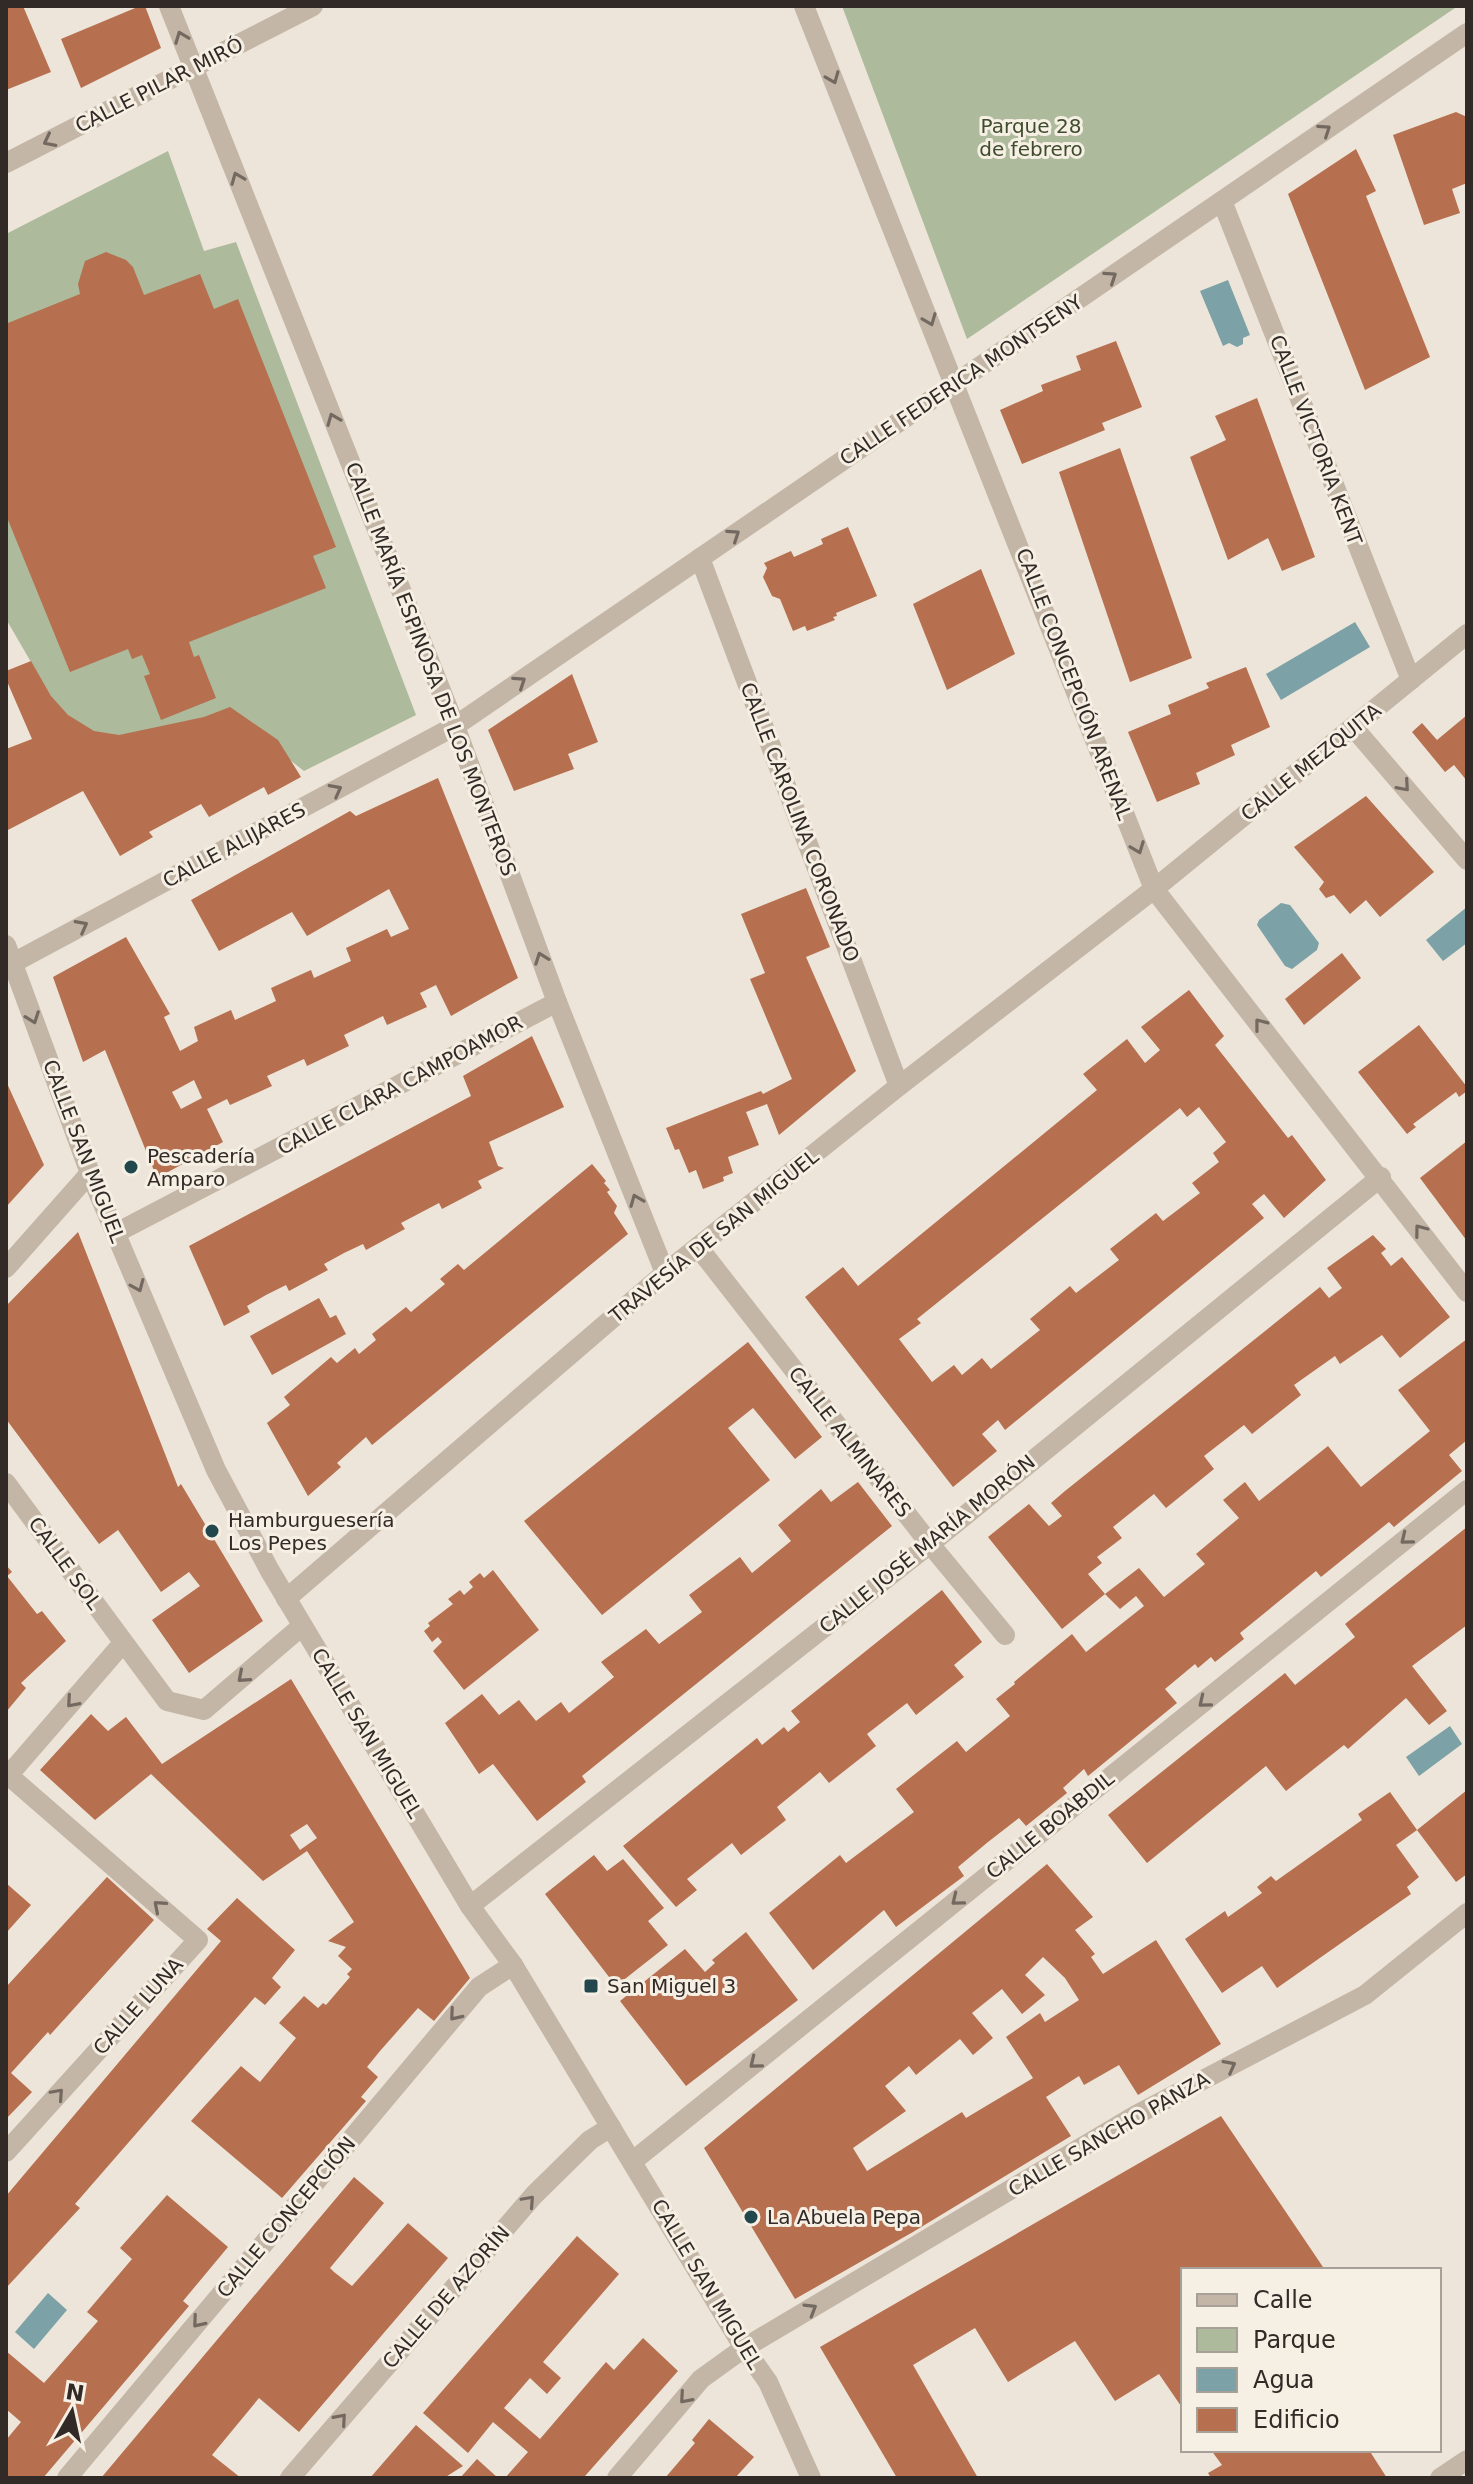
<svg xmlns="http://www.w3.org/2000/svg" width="1473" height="2484" font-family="'DejaVu Sans',sans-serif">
<rect width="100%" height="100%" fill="#ede5d9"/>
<g fill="#adba9b">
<path d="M842 6H1458L967 339Z"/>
<path d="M168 151 204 251 236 242 416 715 304 771 227 711 114 748 67 724 6 619V234Z"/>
</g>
<g fill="#7ca1a6">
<path d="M1228 280 1250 335 1243 338V344L1237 347 1229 343 1223 346 1200 291Z"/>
<path d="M1355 622 1370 647 1281 700 1266 674Z"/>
<path d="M1281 903 1290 905 1319 943 1317 950 1292 969 1285 966 1257 925 1259 920Z"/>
<path d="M1467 907V943L1443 961 1426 940Z"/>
<path d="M1450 1726 1462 1744 1419 1776 1406 1757Z"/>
<path d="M48 2293 67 2310 34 2349 15 2332Z"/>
</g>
<g fill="#b66f4f" fill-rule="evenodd">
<path d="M6 6H23L51 72 6 90Z"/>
<path d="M140 6H145L161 48 81 88 61 39Z"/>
<path d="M1456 112 1467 117V183L1452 189 1460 213 1424 225 1393 135Z"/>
<path d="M1356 149 1376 191 1366 196 1430 357 1365 390 1288 194Z"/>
<path d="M106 252 126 260 133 267 144 295 200 274 214 309 238 299 336 547 313 556 326 588 189 642 194 657 199 655 216 698 161 720 144 676 150 674 142 655 132 659 128 649 70 672 6 515V317L8 323 80 294 78 284 85 261Z"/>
<path d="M1116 341 1142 407 1102 423 1105 430 1022 464 1000 410 1043 391 1041 385 1081 370 1076 356Z"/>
<path d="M1257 398 1315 557 1282 571 1268 538 1228 560 1190 457 1226 440 1215 416Z"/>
<path d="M1120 448 1192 658 1130 682 1059 472Z"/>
<path d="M848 527 877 596 836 613 837 616 833 617 835 620 807 631 805 626 793 631 780 599 772 596 763 577 767 568 764 563 791 551 794 557 823 544 821 539Z"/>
<path d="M981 569 1015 654 947 690 913 604Z"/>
<path d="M31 661 51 696 68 715 94 731 119 735 204 717 230 707 278 740 301 777 268 795 264 787 209 817 201 804 149 832 153 837 120 856 83 791 6 831V749L32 739 6 679V671Z"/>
<path d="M1246 667 1270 727 1231 745 1235 755 1196 773 1200 784 1157 802 1128 732 1171 714 1168 705 1209 688 1206 683Z"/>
<path d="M572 674 598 742 568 754 574 769 514 791 488 730Z"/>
<path d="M1467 715V781L1454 765 1445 772 1412 732 1422 723 1437 740Z"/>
<path d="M438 778 518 978 451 1016 436 985 420 993 427 1007 387 1025 383 1016 344 1035 349 1046 307 1066 304 1059 267 1076 272 1086 230 1105 227 1099 207 1109 223 1142 157 1178 105 1050 83 1062 53 977 126 937 170 1014 164 1017 180 1051 198 1041 194 1027 231 1010 235 1020 276 1001 271 988 311 970 314 978 351 961 346 948 387 929 391 937 409 929 389 889 307 936 292 912 219 951 191 900 350 811 356 816ZM194 1080 202 1098 181 1109 172 1092Z"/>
<path d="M1366 796 1434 872 1380 917 1366 900 1350 914 1334 895 1326 898 1319 889 1324 882 1294 847Z"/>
<path d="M806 888 830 947 806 957 856 1071 779 1135 767 1104 746 1112 759 1145 728 1157 733 1173 723 1177 724 1181 703 1189 696 1170 689 1173 679 1149 675 1150 666 1128 761 1091 763 1094 792 1079 750 979 765 973 741 914Z"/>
<path d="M1342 953 1361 978 1304 1025 1285 999Z"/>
<path d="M1189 990 1224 1036 1215 1045 1288 1138 1292 1135 1326 1180 1284 1218 1264 1194 1252 1204 1264 1218 1005 1430 998 1420 982 1434 997 1451 953 1487 805 1297 843 1267 858 1286 1097 1090 1083 1074 1127 1039 1145 1063 1160 1050 1141 1027ZM1199 1107 1226 1142 1213 1153 1219 1162 1192 1183 1200 1193 1163 1221 1156 1213 1110 1249 1119 1260 1076 1293 1070 1286 1030 1319 1040 1330 991 1369 982 1358 962 1375 954 1365 932 1382 899 1339 921 1323 917 1319 1180 1108 1187 1117Z"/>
<path d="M1419 1025 1467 1087V1091L1459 1097 1456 1092 1413 1124 1416 1127 1407 1134 1358 1072Z"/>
<path d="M532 1036 564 1107 489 1142 498 1166 504 1168 478 1181 482 1188 442 1209 439 1203 401 1223 405 1229 366 1250 363 1244 344 1253 324 1264 328 1270 289 1291 286 1285 266 1295 247 1306 250 1312 224 1326 189 1246 471 1096 463 1076Z"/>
<path d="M6 1081 44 1165 6 1207Z"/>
<path d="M1467 1141V1241L1420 1178Z"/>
<path d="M592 1164 606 1181 604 1183 610 1190 607 1192 617 1206 614 1213 628 1234 372 1445 366 1437 337 1463 341 1467 308 1496 267 1423 290 1405 284 1397 331 1357 337 1363 355 1348 359 1354 376 1340 372 1334 406 1307 411 1312 445 1284 440 1279 458 1264 464 1270Z"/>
<path d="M78 1232 178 1487 181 1484 263 1621 189 1673 152 1620 200 1586 189 1572 161 1592 118 1530 99 1544 6 1419V1306Z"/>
<path d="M1373 1235 1386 1249 1381 1253 1391 1266 1402 1257 1450 1317 1400 1358 1382 1335 1340 1364 1335 1356 1294 1385 1301 1395 1252 1434 1244 1425 1204 1456 1214 1469 1166 1508 1154 1494 1113 1527 1122 1538 1097 1557 1102 1563 1088 1574 1105 1594 1062 1629 988 1537 1029 1504 1049 1526 1062 1516 1051 1503 1065 1491 1320 1287 1329 1298 1342 1288 1327 1268Z"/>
<path d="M319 1298 330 1318 336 1315 346 1334 272 1375 250 1336Z"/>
<path d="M1467 1339V1440L1449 1455 1462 1471 1394 1527 1389 1522 1321 1577 1316 1571 1240 1633 1244 1639 1215 1662 1211 1657 1198 1668 1195 1664 1165 1689 1177 1703 1088 1776 1084 1769 1063 1788 1067 1793 1026 1826 1019 1818 988 1842 958 1867 964 1876 896 1927 884 1910 813 1970 769 1913 840 1855 846 1863 914 1812 896 1789 957 1741 966 1752 1010 1716 996 1699 1015 1684 1014 1682 1072 1634 1086 1652 1144 1606 1136 1596 1120 1609 1105 1594 1139 1568 1164 1597 1205 1564 1196 1554 1239 1518 1223 1500 1245 1482 1259 1501 1328 1446 1361 1487 1430 1431 1398 1390Z"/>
<path d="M748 1342 822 1437 795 1459 753 1408 728 1428 770 1480 602 1615 524 1521Z"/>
<path d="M858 1482 892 1526 582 1776 586 1782 537 1821 493 1764 479 1774 445 1723 482 1694 499 1715 519 1700 536 1721 561 1702 569 1713 614 1677 601 1662 646 1629 659 1644 682 1627 702 1612 689 1595 740 1557 752 1573 791 1541 778 1525 821 1489 831 1502Z"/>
<path d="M1467 1527V1625L1412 1666 1447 1711 1429 1725 1406 1698 1348 1749 1344 1745 1286 1791 1266 1766 1147 1863 1108 1815 1285 1673 1295 1685 1355 1637 1345 1624Z"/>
<path d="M6 1565 12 1572 7 1576 37 1614 42 1611 66 1641 21 1683 26 1688 6 1712Z"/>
<path d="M493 1570 539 1630 464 1690 433 1651 442 1642 438 1637 432 1642 424 1631 430 1626 428 1623 453 1604 448 1599 460 1590 464 1595 473 1587 469 1582 480 1573 484 1578Z"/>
<path d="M942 1590 982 1642 954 1665 964 1677 916 1715 907 1703 867 1734 876 1746 829 1783 820 1772 777 1807 786 1820 741 1855 732 1843 687 1879 697 1890 676 1907 623 1846 757 1738 762 1745 784 1727 788 1732 800 1722 791 1711Z"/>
<path d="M291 1679 470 1978 434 2021 418 2008 380 2051 367 2067 378 2077 361 2097 366 2101 282 2198 191 2121 241 2066 260 2082 296 2038 279 2023 304 1996 318 2008 323 2003 326 2005 350 1977 347 1974 352 1969 338 1956 346 1947 328 1941 354 1922 307 1851 263 1881 151 1774 95 1820 40 1770 91 1714 108 1731 126 1717 162 1764ZM307 1824 317 1838 300 1850 290 1835Z"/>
<path d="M1467 1790V1874L1456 1882 1417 1830Z"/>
<path d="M1390 1792 1417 1830 1396 1845 1419 1877 1407 1887 1411 1894 1277 1988 1262 1966 1222 1993 1185 1939 1225 1911 1228 1917 1262 1893 1257 1887 1271 1876 1276 1881 1362 1820 1358 1814Z"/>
<path d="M594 1855 607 1871 623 1859 664 1908 648 1921 668 1945 616 1986 545 1894Z"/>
<path d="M1047 1864 1093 1917 1075 1930 1095 1954 1091 1957 1103 1974 1156 1940 1221 2044 1138 2095 1119 2065 1084 2085 1079 2076 1046 2097 1071 2136 913 2232 795 2299 704 2148ZM1043 1957 1065 1978 1079 2000 1045 2022 1040 2013 1006 2037 1033 2078 966 2118 962 2112 867 2171 853 2148 906 2111 885 2086 909 2066 916 2075 960 2039 973 2055 993 2038 972 2013 1002 1989 1022 2014 1045 1995 1025 1975Z"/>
<path d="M107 1877 154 1920 50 2035 48 2032 11 2073 32 2092 6 2119V1987Z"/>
<path d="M6 1883 31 1905 6 1933Z"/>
<path d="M237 1898 295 1950 272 1978 281 1987 265 2005 255 1997 75 2204 80 2208 6 2288V2196L221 1941 207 1929Z"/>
<path d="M746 1932 798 2000 686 2086 620 2001 685 1949 705 1972 715 1963 712 1960Z"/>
<path d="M1221 2116 1325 2270H1183V2409L1159 2374 1115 2401 1075 2341 1008 2382 975 2328 913 2365 978 2478H897L820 2347Z"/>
<path d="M354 2177 384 2203 330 2268 334 2272 352 2286 408 2223 448 2258 299 2432 259 2398 212 2455 241 2478H101Z"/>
<path d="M167 2195 228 2247 183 2301 189 2306 43 2478H6V2440L21 2422 6 2409V2351L44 2383 98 2321 87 2312 132 2259 120 2248Z"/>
<path d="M577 2236 619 2274 543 2362 561 2378 547 2394 530 2378 504 2408 540 2439 606 2362 614 2370 643 2338 678 2371 585 2476 587 2478H505L528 2452 493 2422 468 2453 423 2413Z"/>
<path d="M709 2419 754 2457 735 2478H665L695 2443 692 2440Z"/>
<path d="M416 2425 463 2466 444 2478H370Z"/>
<path d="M1211 2450H1369L1387 2478H1211L1208 2473 1222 2465Z"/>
<path d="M477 2459 498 2478H460Z"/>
</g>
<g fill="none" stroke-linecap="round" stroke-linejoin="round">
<g stroke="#c3b6a7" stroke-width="20">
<path d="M169 6 455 726 557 1002 665 1273"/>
<path d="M804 6 1154 889 1467 1292"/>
<path d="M6 163 313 6"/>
<path d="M1222 201 1411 680"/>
<path d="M700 558 899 1086"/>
<path d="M1353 727 1467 860"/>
<path d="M13 963 455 726 1467 33"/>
<path d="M116 1233 557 1002"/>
<path d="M698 1247 930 1544 1005 1635"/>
<path d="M6 1268 90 1173"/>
<path d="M6 1483 167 1701 204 1710 302 1626"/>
<path d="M6 1778 123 1643"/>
<path d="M470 1906 930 1544 1381 1177"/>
<path d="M6 2152 198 1940 8 1775"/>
<path d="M633 2161 1467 1490"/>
<path d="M67 2478 479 1987 513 1965"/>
<path d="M290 2478 534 2195 590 2140 611 2127"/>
<path d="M617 2478 701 2379 744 2348 1136 2115 1365 1995 1467 1913"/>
<path d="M1440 2478 1467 2460"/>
</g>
<g stroke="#c3b6a7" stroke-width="20">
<path d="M6 945 90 1173 216 1470 270 1571 470 1906 513 1965 744 2348 768 2382 811 2478"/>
<path d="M286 1599 665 1273 899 1086 1154 889 1467 634"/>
</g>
</g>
<defs><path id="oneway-chevron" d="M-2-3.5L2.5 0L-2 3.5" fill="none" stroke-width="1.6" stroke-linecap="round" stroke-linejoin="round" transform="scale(2)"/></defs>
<g stroke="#736960">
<use href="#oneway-chevron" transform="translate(181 37) rotate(-111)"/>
<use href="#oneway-chevron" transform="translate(833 78) rotate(68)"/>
<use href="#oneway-chevron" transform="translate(1325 130) rotate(-34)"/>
<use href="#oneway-chevron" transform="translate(49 141) rotate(153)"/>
<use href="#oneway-chevron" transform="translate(237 178) rotate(-112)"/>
<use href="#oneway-chevron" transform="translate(1111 277) rotate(-34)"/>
<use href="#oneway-chevron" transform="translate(930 320) rotate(68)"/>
<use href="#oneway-chevron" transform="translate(333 419) rotate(-112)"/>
<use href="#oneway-chevron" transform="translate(734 535) rotate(-34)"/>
<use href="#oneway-chevron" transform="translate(520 682) rotate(-34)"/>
<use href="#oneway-chevron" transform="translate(1404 786) rotate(49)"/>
<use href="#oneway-chevron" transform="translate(336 790) rotate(-28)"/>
<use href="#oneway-chevron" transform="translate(1138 848) rotate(69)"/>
<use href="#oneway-chevron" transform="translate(82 926) rotate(-28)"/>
<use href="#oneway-chevron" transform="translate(541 958) rotate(-110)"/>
<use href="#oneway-chevron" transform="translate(33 1018) rotate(70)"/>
<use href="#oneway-chevron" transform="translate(1260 1024) rotate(-128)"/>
<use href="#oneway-chevron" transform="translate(636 1200) rotate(-112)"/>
<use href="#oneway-chevron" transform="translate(1420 1230) rotate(-127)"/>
<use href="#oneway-chevron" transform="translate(138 1286) rotate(67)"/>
<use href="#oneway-chevron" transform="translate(1406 1539) rotate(141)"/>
<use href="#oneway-chevron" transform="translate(243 1677) rotate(139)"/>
<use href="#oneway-chevron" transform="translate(72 1702) rotate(131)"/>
<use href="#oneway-chevron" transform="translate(1204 1702) rotate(141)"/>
<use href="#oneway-chevron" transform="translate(957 1900) rotate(141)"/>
<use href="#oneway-chevron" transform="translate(159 1906) rotate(-139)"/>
<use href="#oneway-chevron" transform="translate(455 2015) rotate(130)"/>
<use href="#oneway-chevron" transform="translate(755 2063) rotate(141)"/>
<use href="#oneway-chevron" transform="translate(1230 2066) rotate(-28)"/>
<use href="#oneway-chevron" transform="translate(58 2094) rotate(-48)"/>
<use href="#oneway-chevron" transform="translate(529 2201) rotate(-48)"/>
<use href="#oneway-chevron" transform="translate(811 2309) rotate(-31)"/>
<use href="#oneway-chevron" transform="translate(198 2322) rotate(130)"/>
<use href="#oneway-chevron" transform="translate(685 2398) rotate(131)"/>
<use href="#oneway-chevron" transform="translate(341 2419) rotate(-49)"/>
</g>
<g fill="#22474d" stroke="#f6efe4" stroke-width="3">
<circle cx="131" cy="1167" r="8"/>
<circle cx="212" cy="1531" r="8"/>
<rect x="583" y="1978" width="16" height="16" rx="4"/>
<circle cx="751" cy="2217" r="8"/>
</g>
<g text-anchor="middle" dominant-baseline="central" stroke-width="6" stroke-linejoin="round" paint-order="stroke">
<g font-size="20" fill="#312a26" stroke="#f6efe4">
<text transform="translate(159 85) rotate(-27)">CALLE PILAR MIRÓ</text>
<text transform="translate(961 380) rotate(-34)">CALLE FEDERICA MONTSENY</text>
<text transform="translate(1316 440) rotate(69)">CALLE VICTORIA KENT</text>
<text transform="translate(431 669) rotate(69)">CALLE MARÍA ESPINOSA DE LOS MONTEROS</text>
<text transform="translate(1074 684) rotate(69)">CALLE CONCEPCIÓN ARENAL</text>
<text transform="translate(1311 762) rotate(-39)">CALLE MEZQUITA</text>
<text transform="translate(800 822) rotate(69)">CALLE CAROLINA CORONADO</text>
<text transform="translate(234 845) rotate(-28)">CALLE ALIJARES</text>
<text transform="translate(400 1085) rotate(-28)">CALLE CLARA CAMPOAMOR</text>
<text transform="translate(84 1151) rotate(69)">CALLE SAN MIGUEL</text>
<text transform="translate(714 1236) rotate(-39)">TRAVESÍA DE SAN MIGUEL</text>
<text transform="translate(850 1442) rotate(52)">CALLE ALMINARES</text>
<text transform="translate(927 1544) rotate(-39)">CALLE JOSÉ MARÍA MORÓN</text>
<text transform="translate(65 1563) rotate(54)">CALLE SOL</text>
<text transform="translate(367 1733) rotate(59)">CALLE SAN MIGUEL</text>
<text transform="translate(1050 1825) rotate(-39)">CALLE BOABDIL</text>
<text transform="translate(138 2006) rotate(-48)">CALLE LUNA</text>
<text transform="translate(1109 2134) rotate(-30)">CALLE SANCHO PANZA</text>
<text transform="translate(286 2217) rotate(-50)">CALLE CONCEPCIÓN</text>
<text transform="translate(707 2284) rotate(59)">CALLE SAN MIGUEL</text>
<text transform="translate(446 2297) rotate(-49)">CALLE DE AZORÍN</text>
</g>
<g font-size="20" fill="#3e4c2d" stroke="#f6efe4">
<text x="1031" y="126">Parque 28<tspan x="1031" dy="23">de febrero</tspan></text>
</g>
<g font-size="20" fill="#312a26" stroke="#f6efe4" text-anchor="start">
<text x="147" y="1156">Pescadería<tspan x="147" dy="23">Amparo</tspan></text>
<text x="228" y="1520">Hamburguesería<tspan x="228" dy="23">Los Pepes</tspan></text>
<text x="607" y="1986">San Miguel 3</text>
<text x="767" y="2217">La Abuela Pepa</text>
</g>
</g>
<rect width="1473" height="2484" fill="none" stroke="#312a26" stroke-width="16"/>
<rect x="1181" y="2268" width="260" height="184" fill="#f6efe4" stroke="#a7a098" stroke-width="2"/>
<rect x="1197" y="2294" width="40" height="12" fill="#c3b6a7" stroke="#a7a098" stroke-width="2"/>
<text x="1253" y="2308" font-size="24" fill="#312a26">Calle</text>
<rect x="1197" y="2328" width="40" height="24" fill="#adba9b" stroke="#a7a098" stroke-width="2"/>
<text x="1253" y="2348" font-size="24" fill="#312a26">Parque</text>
<rect x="1197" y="2368" width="40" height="24" fill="#7ca1a6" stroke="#a7a098" stroke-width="2"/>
<text x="1253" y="2388" font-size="24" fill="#312a26">Agua</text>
<rect x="1197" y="2408" width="40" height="24" fill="#b66f4f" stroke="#a7a098" stroke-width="2"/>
<text x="1253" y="2428" font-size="24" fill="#312a26">Edificio</text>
<g transform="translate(72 2412) rotate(9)" stroke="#f6efe4" stroke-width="6" paint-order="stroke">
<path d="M0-6L14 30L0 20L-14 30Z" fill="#312a26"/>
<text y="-12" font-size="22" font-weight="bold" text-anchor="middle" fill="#312a26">N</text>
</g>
</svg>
